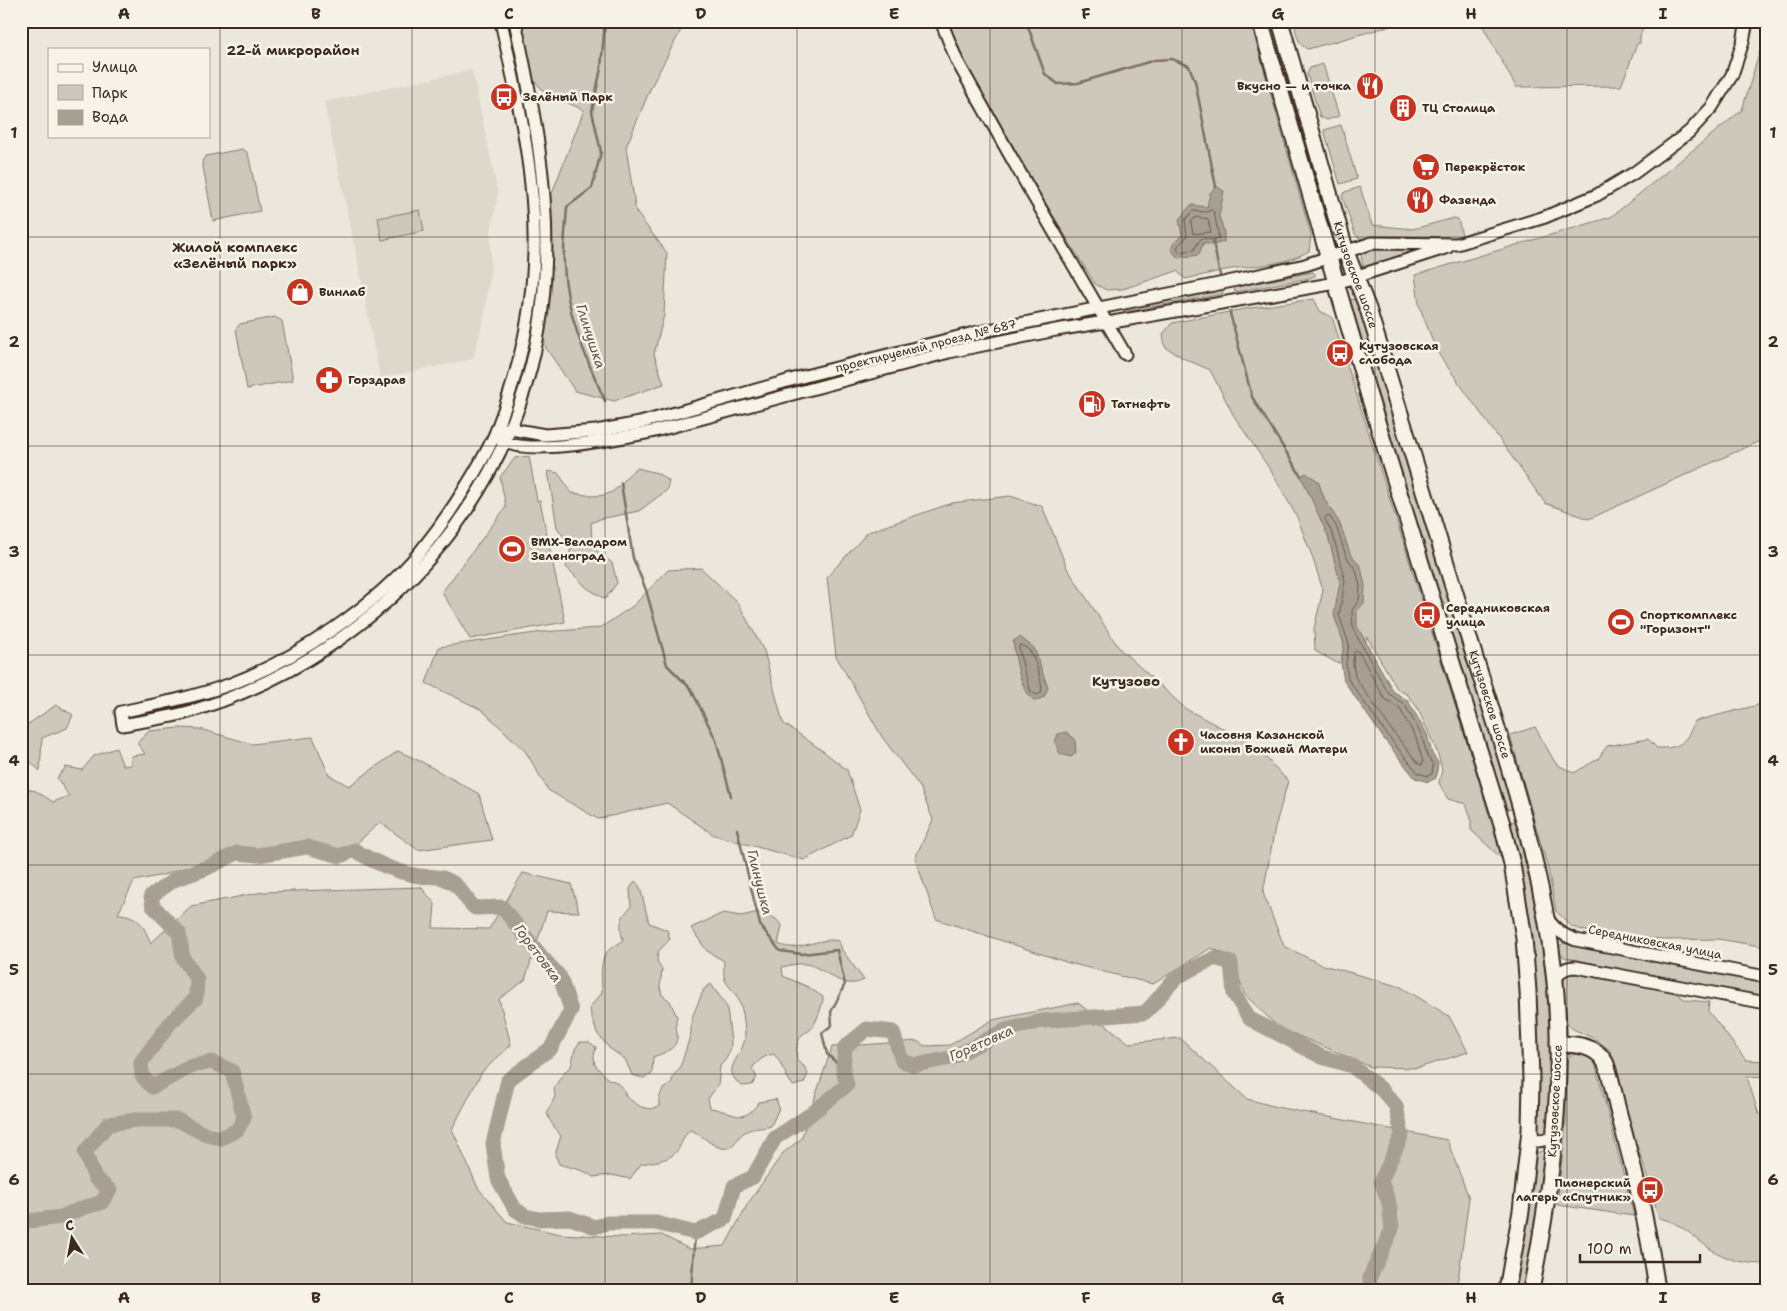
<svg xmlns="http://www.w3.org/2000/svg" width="1787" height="1311" font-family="'Shantell Sans',sans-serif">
<rect width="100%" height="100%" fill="#ece7dc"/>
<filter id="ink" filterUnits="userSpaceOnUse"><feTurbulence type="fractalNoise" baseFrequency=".02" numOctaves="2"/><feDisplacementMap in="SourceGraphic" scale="10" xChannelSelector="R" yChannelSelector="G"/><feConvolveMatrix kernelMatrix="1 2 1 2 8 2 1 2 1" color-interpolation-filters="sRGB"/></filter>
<g filter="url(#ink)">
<path fill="#ddd7cc" d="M472 70 498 193 491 232 490 275 484 317 473 359 380 378 357 258 324 102Z"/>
<g fill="#cec8bc" stroke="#84796d">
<path d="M520 21H679L681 30 652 85 626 147 636 212 667 253 664 315 654 354 664 384 614 401 575 391 546 348 542 330 549 201 584 110 545 93 530 75Z"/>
<path d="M947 21H1250L1311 235 1309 251C1286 264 1263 265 1238 268 1220 270 1202 276 1185 279L1177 271 1123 289 1106 290 1095 284 1045 202 959 53Z"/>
<path d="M1265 21H1273L1289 80 1286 81 1282 79Z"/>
<path d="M1294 21H1408L1308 49C1297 46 1296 31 1294 21Z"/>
<path d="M1480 21H1646L1640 36V43L1637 44 1621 86 1516 87Z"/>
<path d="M1766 31V438L1589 519 1545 503 1437 352 1419 305 1415 275 1611 217 1742 110Z"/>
<path d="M1323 64 1339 116 1327 120 1320 117 1307 74 1310 68Z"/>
<path d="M1341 125 1357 179 1340 184 1324 130Z"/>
<path d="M242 149 248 153 260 211 213 221 202 161 206 156Z"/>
<path d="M1360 187 1372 225 1413 229 1454 218 1458 219 1462 235 1450 239 1385 237 1366 239 1359 238 1355 234 1342 196 1345 192Z"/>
<path d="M420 210 424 231 382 240 378 218Z"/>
<path d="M1370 249H1413L1416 252 1363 270 1361 254 1363 251Z"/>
<path d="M1313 272 1315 274V276L1309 278 1235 292 1234 287Z"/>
<path d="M1222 289 1223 294 1123 312 1122 308Z"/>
<path d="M1314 299 1320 311 1332 317 1479 781 1502 859 1471 830V818L1466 804 1448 799 1439 783 1442 770 1438 754 1427 729 1417 707 1407 694 1398 690 1367 637 1361 660 1337 663 1315 651 1314 629 1323 590 1312 556 1297 517 1271 471 1234 416 1210 370 1185 359 1165 347 1163 334 1172 323 1244 309Z"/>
<path d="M1351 299 1357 301 1514 810 1507 809 1505 813 1445 623 1348 301Z"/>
<path d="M275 317 282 321 293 380 247 389 236 329 240 324Z"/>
<path d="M529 456 537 501H540L565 622 470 639 442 592 506 507 500 477 515 458Z"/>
<path d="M637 468 657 473 669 481 667 490 639 511 600 519 591 523 592 547 612 563 617 583 605 599 587 588 566 567 571 548 557 527 548 471 558 473 572 493C588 495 604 500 617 488 625 481 627 474 637 468Z"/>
<path d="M1010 496 1042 506 1067 568 1119 648 1186 709 1254 745 1288 781 1275 827 1263 893 1284 946 1320 964 1401 987 1449 1016 1468 1052 1418 1068 1371 1067 1278 1027 1244 994 1233 957 1211 948 1153 984 1069 963 936 919 915 858 933 820 920 787 882 737 836 656 827 577 868 532 952 503Z"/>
<path d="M701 568 738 603 764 651 783 723 823 751 847 770 860 810 851 835 804 860 714 835 667 803 598 819 548 790 526 752 482 710 426 683 439 647 542 632 600 628 633 606 668 570Z"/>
<path d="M1766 703V947L1718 939 1662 940 1586 931 1572 927 1556 911 1548 869 1510 735 1535 727 1556 764 1574 773 1598 759 1607 746 1648 739 1657 748C1681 749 1686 742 1695 721Z"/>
<path d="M56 705 73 715 67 728 42 738 40 771 25 757 21 760V729Z"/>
<path d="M179 728 200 729 252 744 313 737 329 775 349 786 398 751 422 762 479 794 492 840 418 850 380 822 352 848 229 853 163 875 134 881 118 914C140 915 143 926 151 943L191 906 263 892 421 887 435 904 433 928 489 929 523 873 571 884 579 912 547 911 525 980 499 999 511 1045 482 1072 452 1129 478 1188 507 1222 560 1234 622 1237 662 1235 689 1249 725 1246 747 1205 783 1153 801 1139 832 1047 917 1041 925 1046 950 1045 992 1020 1078 1003 1129 1043 1180 1038 1247 1099 1277 1107 1447 1140 1469 1198 1458 1280 1446 1290H21V788L36 791 53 802 69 796 57 778 66 767 82 770 94 756 116 748 123 766 131 765V756L145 754 137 743 149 731Z"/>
<path d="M1508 821 1516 822 1538 916 1547 989 1550 1043V1127L1547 1132 1542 1133 1537 1131 1529 918 1507 825Z"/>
<path d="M635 881 640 887 649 923 667 930 670 939 658 952 657 961 662 969 660 987 662 995 670 1001 677 1017C675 1024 676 1026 677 1033 679 1049 664 1053 653 1057L652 1074 643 1078 632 1075 625 1059 609 1048 597 1033 591 1016 590 1007 602 993C602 980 598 958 610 949 615 945 618 945 623 940 619 925 620 917 631 907L630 889Z"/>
<path d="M759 912 776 919 782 926 778 944C798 954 818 936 839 941L842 950 864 980C843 991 829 971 810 965 801 962 791 965 782 967L783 976 808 987 823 997C823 1005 816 1024 810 1030 808 1032 805 1032 803 1034 796 1040 796 1052 797 1061L804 1066 808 1074 804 1083 793 1086C785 1076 782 1063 774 1054 764 1056 758 1060 752 1069L757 1077 752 1085 742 1086C718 1068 744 1058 745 1036 745 1024 743 1006 736 995 733 990 727 985 725 980 723 975 724 966 724 961L707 951 691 928 723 913 741 916Z"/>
<path d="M1567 942 1766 984V999L1567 958C1561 956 1559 954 1559 947L1562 944Z"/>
<path d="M1577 971 1674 992 1686 1000 1709 1002 1708 1011 1746 1060 1766 1061V1076L1747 1077 1758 1112 1766 1120V1133L1763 1138 1766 1141V1264C1745 1264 1727 1260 1709 1248 1692 1236 1680 1222 1659 1218L1644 1166 1631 1130 1610 1050 1595 1039 1573 1029 1567 1024 1563 1013 1562 983 1567 975Z"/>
<path d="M711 984 727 1007 731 1043 730 1051 726 1059 720 1066 718 1085 708 1099 710 1108C733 1111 742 1127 759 1102L776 1099 779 1108 771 1126C763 1129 752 1127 745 1132 734 1139 734 1154 716 1146 707 1142 700 1133 690 1130 683 1136 684 1139 680 1146 673 1161 656 1161 641 1164L630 1179 612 1175 593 1177C584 1169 570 1168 559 1164L555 1155 561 1136C555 1127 549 1122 547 1112L555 1097 554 1088 564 1072 571 1067 575 1049 580 1042H589L596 1047 594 1056 595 1065 608 1079 616 1082 623 1088 626 1097 641 1107 650 1109 659 1107V1098L663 1089 671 1084 674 1075 680 1068 691 1033V1023L693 1015 704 989Z"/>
<path d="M1581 1052 1594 1059 1634 1216 1557 1205 1566 1122V1064L1569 1056Z"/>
<path d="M1541 1151 1545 1152 1547 1158 1527 1290H1513L1534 1155Z"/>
</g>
<g fill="#a89f93" stroke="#7c7064">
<path d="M1216 186 1224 191 1219 216 1224 232V242L1212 245 1203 243 1199 255 1178 258 1171 249 1174 243 1182 235 1179 219 1191 205 1207 207 1210 193Z"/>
<path d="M1306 473 1318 481 1325 500 1340 524 1350 553 1361 567 1365 586 1364 603 1357 611V626L1393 691 1408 701 1427 734 1432 754 1438 762 1436 778 1428 782 1415 778 1384 739 1344 681 1341 663 1344 644 1334 615 1340 582 1328 536 1301 476Z"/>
<path d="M1020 637 1034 648 1048 688 1044 697 1035 701C1019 689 1016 660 1013 641Z"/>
<path d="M1066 732 1075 739 1076 753 1071 757 1060 754 1055 742 1058 734Z"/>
</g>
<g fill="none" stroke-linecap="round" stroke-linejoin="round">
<g stroke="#67594d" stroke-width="1">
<path d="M1211 210 1214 212 1219 238 1212 240 1202 238 1199 241 1194 250 1179 252 1177 247 1187 236 1185 220 1193 211 1206 212Z"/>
<path d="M1197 217 1208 219 1211 232 1193 234 1191 222Z"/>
<path d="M1327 516 1330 517 1336 526 1346 556 1356 570 1360 586 1359 600 1352 610 1353 629 1388 693 1405 705 1422 736 1427 756 1433 764 1432 774 1428 776 1418 773 1388 736 1348 679 1346 663 1349 644 1339 615 1345 581 1333 535 1325 519Z"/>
<path d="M1020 645C1023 646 1027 648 1030 651 1035 659 1044 685 1041 693L1037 695 1031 692C1026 677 1021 663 1019 647Z"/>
<path d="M1356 651 1359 652 1384 698 1400 709 1416 738 1423 762 1422 765 1419 764 1393 732 1355 677 1353 663 1354 653Z"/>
</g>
<g stroke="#7c7064" stroke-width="2.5">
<path d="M1026 21 1045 74 1058 84 1078 83 1155 60 1172 59 1189 66 1195 81 1216 187"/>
<path d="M1213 242 1220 275"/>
<path d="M1230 313 1252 397 1301 476"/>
<path d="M605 401C586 358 566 314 564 265 563 246 566 226 567 207L592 188 601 152 592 111 601 68 605 21"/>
<path d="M621 483 633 558 646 590 667 665 691 689 716 740 731 796"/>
<path d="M737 829 760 925 780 951 802 954 837 950 845 984 831 1012 832 1025 822 1033 827 1054 843 1069"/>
<path d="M691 1290 695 1233"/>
</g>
<path stroke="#a89f93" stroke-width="15" d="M21 1222 61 1217 85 1207 101 1203 110 1190 95 1178 85 1152 108 1124 136 1120H178L206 1135 221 1138 237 1130 244 1118 232 1071 212 1062 192 1066 152 1087 142 1076 141 1062 171 1022 196 998 197 979 183 958 179 933 153 906 151 896 174 880 205 869 237 853 258 855 307 847 340 856 354 850C372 861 394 871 414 875 424 878 436 875 445 879 463 886 462 897 475 908L502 907 541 956 560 977 571 1010 551 1048 508 1080 493 1144 498 1179 515 1209 525 1216 539 1219 570 1218 595 1227 607 1223H656L695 1233 725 1219 734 1186 753 1177 775 1138 811 1114 847 1085 843 1069 845 1047 867 1029 893 1032 902 1061 915 1065 951 1058 1006 1030 1042 1021 1144 1013C1157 1003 1164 988 1177 978 1188 970 1203 964 1215 958L1231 963 1234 994 1250 1019 1322 1057 1352 1066 1381 1089 1396 1106 1402 1135 1381 1181 1389 1203 1392 1229 1370 1277V1290"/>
<g stroke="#3b2a1e" stroke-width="15">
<g id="minor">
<path d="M501 21C517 97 536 174 534 251 533 311 519 372 497 429 490 448 478 467 467 485 453 508 437 531 420 552 374 607 298 658 231 684 195 697 158 704 121 712L123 725C146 720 170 718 192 711 388 651 535 482 545 274 550 189 533 105 515 21"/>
<path d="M941 21 957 61 1028 187 1125 354"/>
<path d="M503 429H511L545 435 596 431 640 423 805 376 974 333 1214 285 1305 265 1372 243 1457 244 1545 217 1597 195 1634 173 1689 132 1712 107 1732 75 1743 42 1747 21"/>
<path d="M500 439C523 458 620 438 651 432L949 352 1056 330 1099 323H1107L1336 283 1448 247"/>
<path d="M1547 918C1555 930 1563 935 1576 940L1766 977"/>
<path d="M1555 983C1558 972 1564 967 1576 967L1766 1003"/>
<path d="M1530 1130 1534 1138 1538 1141 1549 1139 1556 1132"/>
</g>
</g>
<g stroke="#3b2a1e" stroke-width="19">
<g id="major">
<path d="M1260 21 1369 396 1502 824 1512 864 1524 938 1528 991 1531 1079 1530 1130 1521 1211 1507 1290"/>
<path id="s1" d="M1280 21 1346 252 1368 309C1404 425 1439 542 1475 658 1509 765 1544 871 1555 982 1565 1086 1551 1189 1531 1290"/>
<path d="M1558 1044C1574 1044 1596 1045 1605 1062 1611 1074 1615 1100 1619 1114 1635 1172 1649 1231 1657 1290"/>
</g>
</g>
<use href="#minor" stroke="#f7f3e8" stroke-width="11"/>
<use href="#major" stroke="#f7f3e8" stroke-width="15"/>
</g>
</g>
<path fill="none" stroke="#3b2a1e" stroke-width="1" stroke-opacity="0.55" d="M220 21V1290M412 21V1290M605 21V1290M797 21V1290M990 21V1290M1182 21V1290M1375 21V1290M1567 21V1290M21 237H1766M21 446H1766M21 655H1766M21 865H1766M21 1074H1766"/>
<defs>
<g id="restaurant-disc" transform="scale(1.4375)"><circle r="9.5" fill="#c8321e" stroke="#f7f3e8"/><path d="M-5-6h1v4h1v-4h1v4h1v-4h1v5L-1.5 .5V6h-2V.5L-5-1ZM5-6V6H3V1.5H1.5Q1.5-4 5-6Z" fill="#fff"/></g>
<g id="bus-disc" transform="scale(1.4375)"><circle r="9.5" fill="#c8321e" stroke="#f7f3e8"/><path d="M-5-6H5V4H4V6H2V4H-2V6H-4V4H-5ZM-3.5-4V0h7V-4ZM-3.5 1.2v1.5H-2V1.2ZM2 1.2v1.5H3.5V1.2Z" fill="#fff"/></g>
<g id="building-disc" transform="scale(1.4375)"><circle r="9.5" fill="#c8321e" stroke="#f7f3e8"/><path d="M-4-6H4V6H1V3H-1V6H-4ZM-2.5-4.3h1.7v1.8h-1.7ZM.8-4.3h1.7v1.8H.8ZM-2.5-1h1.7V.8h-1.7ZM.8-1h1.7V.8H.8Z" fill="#fff"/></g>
<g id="supermarket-disc" transform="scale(1.4375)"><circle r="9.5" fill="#c8321e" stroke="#f7f3e8"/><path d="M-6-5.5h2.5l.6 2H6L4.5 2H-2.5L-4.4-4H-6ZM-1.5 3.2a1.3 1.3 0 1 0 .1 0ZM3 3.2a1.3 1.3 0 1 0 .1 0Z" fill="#fff"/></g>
<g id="shop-disc" transform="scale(1.4375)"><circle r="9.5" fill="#c8321e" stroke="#f7f3e8"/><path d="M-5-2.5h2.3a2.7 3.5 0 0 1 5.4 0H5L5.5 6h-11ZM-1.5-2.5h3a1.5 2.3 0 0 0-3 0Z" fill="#fff"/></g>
<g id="pharmacy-disc" transform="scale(1.4375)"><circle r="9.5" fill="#c8321e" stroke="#f7f3e8"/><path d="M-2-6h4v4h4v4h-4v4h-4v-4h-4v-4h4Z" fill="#fff"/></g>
<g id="fuel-disc" transform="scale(1.4375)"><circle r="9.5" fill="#c8321e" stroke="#f7f3e8"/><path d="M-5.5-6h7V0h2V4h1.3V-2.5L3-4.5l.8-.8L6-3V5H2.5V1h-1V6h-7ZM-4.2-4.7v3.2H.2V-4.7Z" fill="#fff"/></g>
<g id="stadium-disc" transform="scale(1.4375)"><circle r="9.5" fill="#c8321e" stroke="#f7f3e8"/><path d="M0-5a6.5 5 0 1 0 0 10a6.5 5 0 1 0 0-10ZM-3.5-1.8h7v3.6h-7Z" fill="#fff"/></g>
<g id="church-disc" transform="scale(1.4375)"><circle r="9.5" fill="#c8321e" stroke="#f7f3e8"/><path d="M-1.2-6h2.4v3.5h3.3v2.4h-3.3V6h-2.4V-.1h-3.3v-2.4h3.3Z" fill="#fff"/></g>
</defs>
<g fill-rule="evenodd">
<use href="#restaurant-disc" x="1370" y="86"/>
<use href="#bus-disc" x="504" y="97"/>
<use href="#building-disc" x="1403" y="108"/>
<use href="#supermarket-disc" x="1426" y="167"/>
<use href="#restaurant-disc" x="1420" y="200"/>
<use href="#shop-disc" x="300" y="292"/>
<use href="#bus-disc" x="1340" y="353"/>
<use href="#pharmacy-disc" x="329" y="380"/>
<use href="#fuel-disc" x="1092" y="404"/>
<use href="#stadium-disc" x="512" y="549"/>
<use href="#bus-disc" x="1427" y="615"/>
<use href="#stadium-disc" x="1621" y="622"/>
<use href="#church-disc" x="1181" y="742"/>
<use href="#bus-disc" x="1650" y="1190"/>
</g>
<g text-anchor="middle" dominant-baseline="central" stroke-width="5" stroke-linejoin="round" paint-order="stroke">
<g font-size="12" font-weight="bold" fill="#3b2a1e" stroke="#f7f3e8" text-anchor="start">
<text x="1351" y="86" text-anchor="end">Вкусно — и точка</text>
<text x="523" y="97">Зелёный Парк</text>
<text x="1422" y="108">ТЦ Столица</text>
<text x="1445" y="167">Перекрёсток</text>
<text x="1439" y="200">Фазенда</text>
<text x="319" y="292">Винлаб</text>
<text x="1359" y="346">Кутузовская<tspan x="1359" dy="14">слобода</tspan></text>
<text x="348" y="380">Горздрав</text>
<text x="1111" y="404">Татнефть</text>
<text x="531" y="542">BMX-Велодром<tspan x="531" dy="14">Зеленоград</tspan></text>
<text x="1446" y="608">Середниковская<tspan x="1446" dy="14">улица</tspan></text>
<text x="1640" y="615">Спорткомплекс<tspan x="1640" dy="14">"Горизонт"</tspan></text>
<text x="1200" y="735">Часовня Казанской<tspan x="1200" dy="14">иконы Божией Матери</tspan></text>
<text x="1631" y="1183" text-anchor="end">Пионерский<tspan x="1631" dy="14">лагерь «Спутник»</tspan></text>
</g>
<g font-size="12" fill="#3b2a1e" stroke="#f7f3e8">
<text stroke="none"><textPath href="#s1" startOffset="265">Кутузовское шоссе</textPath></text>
<text transform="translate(926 346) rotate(-14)">проектируемый проезд № 687</text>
<text stroke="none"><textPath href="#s1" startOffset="715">Кутузовское шоссе</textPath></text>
<text transform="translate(1655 942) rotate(11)">Середниковская улица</text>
<text transform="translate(1555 1101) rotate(-87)">Кутузовское шоссе</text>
</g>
<g font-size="14" font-weight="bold" fill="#3b2a1e" stroke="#f7f3e8">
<text x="293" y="50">22-й микрорайон</text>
<text x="235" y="247">Жилой комплекс<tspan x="235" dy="16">«Зелёный парк»</tspan></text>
<text x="1126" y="681">Кутузово</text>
</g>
<g font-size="14" font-style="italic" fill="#615347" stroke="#f7f3e8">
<text transform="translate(591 336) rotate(72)">Глинушка</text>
<text transform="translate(760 882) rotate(76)">Глинушка</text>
<text transform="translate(538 953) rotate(53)">Горетовка</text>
<text transform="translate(981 1043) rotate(-24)">Горетовка</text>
</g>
</g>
<rect width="1787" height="1311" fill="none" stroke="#f7f3e8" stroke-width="55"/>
<rect x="48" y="48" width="162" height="90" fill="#f7f3e8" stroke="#aca397"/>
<rect x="58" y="64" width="25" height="8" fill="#f7f3e8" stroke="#aca397"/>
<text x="92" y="72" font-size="15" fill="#3b2a1e">Улица</text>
<rect x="58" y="85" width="25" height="15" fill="#cec8bc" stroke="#aca397"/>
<text x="92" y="98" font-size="15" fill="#3b2a1e">Парк</text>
<rect x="58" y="110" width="25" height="15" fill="#a89f93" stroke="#aca397"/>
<text x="92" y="122" font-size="15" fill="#3b2a1e">Вода</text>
<g transform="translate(72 1238) rotate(349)" stroke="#f7f3e8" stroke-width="4" paint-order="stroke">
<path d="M0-4L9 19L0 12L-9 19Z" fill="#3b2a1e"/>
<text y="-8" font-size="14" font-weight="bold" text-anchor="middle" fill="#3b2a1e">С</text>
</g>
<path d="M1580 1254v8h120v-8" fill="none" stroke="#3b2a1e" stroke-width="2.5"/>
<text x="1587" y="1254" font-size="15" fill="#3b2a1e" stroke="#f7f3e8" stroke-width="4" paint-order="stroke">100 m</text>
<rect x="28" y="28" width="1732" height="1256" fill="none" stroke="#3b2a1e" stroke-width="2"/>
<g font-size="16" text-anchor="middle" font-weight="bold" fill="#3b2a1e">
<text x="124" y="19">A</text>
<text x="316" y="19">B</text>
<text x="509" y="19">C</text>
<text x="701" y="19">D</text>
<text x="894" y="19">E</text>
<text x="1086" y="19">F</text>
<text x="1278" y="19">G</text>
<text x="1471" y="19">H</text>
<text x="1663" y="19">I</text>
<text x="14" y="138">1</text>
<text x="1773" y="138">1</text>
<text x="14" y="347">2</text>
<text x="1773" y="347">2</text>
<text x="14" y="557">3</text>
<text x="1773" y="557">3</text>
<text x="14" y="766">4</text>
<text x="1773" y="766">4</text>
<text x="14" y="975">5</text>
<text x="1773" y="975">5</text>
<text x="14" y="1185">6</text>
<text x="1773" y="1185">6</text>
<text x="124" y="1303">A</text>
<text x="316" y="1303">B</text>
<text x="509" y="1303">C</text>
<text x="701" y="1303">D</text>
<text x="894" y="1303">E</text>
<text x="1086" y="1303">F</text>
<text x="1278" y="1303">G</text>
<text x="1471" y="1303">H</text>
<text x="1663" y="1303">I</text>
</g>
</svg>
